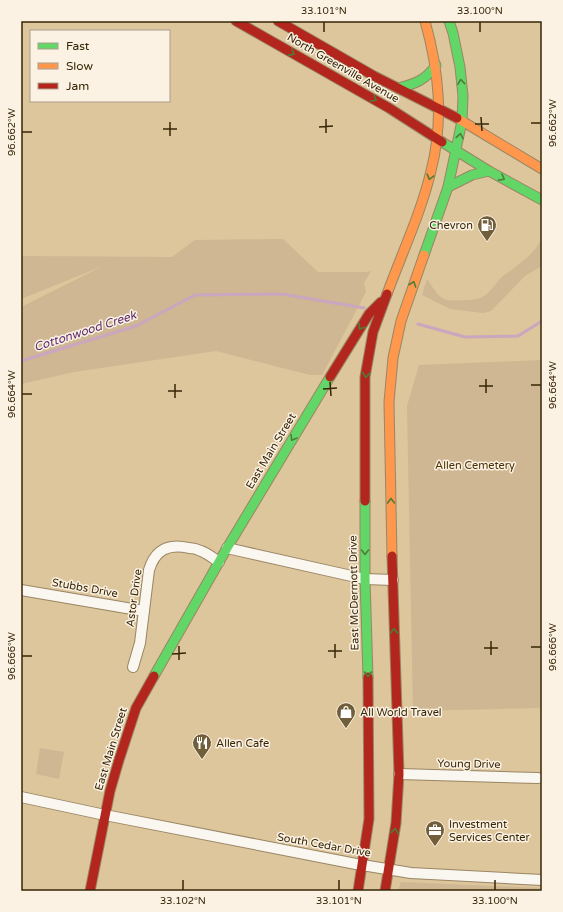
<svg xmlns="http://www.w3.org/2000/svg" width="563" height="912" font-family="'Varela Round',sans-serif">
<rect width="100%" height="100%" fill="#ddc59c"/>
<g fill="#ceb792">
<path d="M542 238V266L525 276 491 311 483 313 450 309 422 295 427 279C441 299 440 302 466 300 471 300 480 299 484 296 491 292 496 282 503 276 518 265 534 255 542 238Z"/>
<path d="M283 239 318 272H366L371 271 364 283 366 292 322 375H310L216 351 74 372 21 384V307L103 266 21 299V256L172 257 195 240Z"/>
<path d="M542 360V708L413 711 407 406 419 365Z"/>
<path d="M40 748 64 752 59 779 36 774Z"/>
<path d="M401 882 542 888V891H398Z"/>
</g>
<g fill="none" stroke-linecap="round" stroke-linejoin="round">
<g stroke="#caa6bf" stroke-width="3">
<path d="M418 324 465 337 518 336 542 321"/>
<path d="M21 361 136 326 195 295 282 294 364 308"/>
</g>
<g stroke="#998663" stroke-width="12">
<g id="street">
<path d="M227 548 365 579 393 580"/>
<path d="M21 590 144 611"/>
<path d="M133 667 140 643 149 570C155 550 168 543 189 548 193 548 197 549 201 551 207 553 213 558 219 562"/>
<path d="M399 774 538 778"/>
<path d="M21 797 105 815 356 864 411 873 542 880"/>
</g>
</g>
<g stroke="#998663" stroke-width="11">
<g id="fast">
<path d="M398 88C415 84 426 80 436 65"/>
<path d="M442 142 489 171 542 200"/>
<path d="M448 187 472 175 489 171"/>
<path d="M424 255 448 187 462 121 463 96 460 67 453 33 449 21"/>
<path d="M365 501V579L368 677"/>
<path d="M154 676 227 548 330 377"/>
</g>
</g>
<g stroke="#998663" stroke-width="11">
<g id="slow">
<path d="M457 118 542 169"/>
<path d="M387 294C402 253 421 213 431 171 444 120 439 71 425 21"/>
<path d="M392 556 389 402 393 358 401 321 424 255"/>
</g>
</g>
<g stroke="#998663" stroke-width="11">
<g id="jam">
<path d="M236 21 389 108 442 142"/>
<path d="M278 21 374 76 457 118"/>
<path d="M330 377 369 314 381 302"/>
<path d="M365 501V377L373 332 387 294"/>
<path d="M90 891 110 791 119 760 136 708 154 676"/>
<path d="M358 891 369 819 368 677"/>
<path d="M385 891 396 823 399 774 392 556"/>
</g>
</g>
<use href="#street" stroke="#faf6f0" stroke-width="10"/>
<use href="#fast" stroke="#63d668" stroke-width="9"/>
<use href="#slow" stroke="#ff974d" stroke-width="9"/>
<use href="#jam" stroke="#b3261e" stroke-width="9"/>
</g>
<defs><path id="oneway-chevron" d="M-2-3.5L2.5 0L-2 3.5" fill="none" stroke-width="1.6" stroke-linecap="round" stroke-linejoin="round"/></defs>
<g stroke="#4d7e37">
<use href="#oneway-chevron" transform="translate(292 53) rotate(29)"/>
<use href="#oneway-chevron" transform="translate(461 82) rotate(-96)"/>
<use href="#oneway-chevron" transform="translate(374 99) rotate(30)"/>
<use href="#oneway-chevron" transform="translate(460 136) rotate(-80)"/>
<use href="#oneway-chevron" transform="translate(430 177) rotate(105)"/>
<use href="#oneway-chevron" transform="translate(502 178) rotate(29)"/>
<use href="#oneway-chevron" transform="translate(413 284) rotate(-71)"/>
<use href="#oneway-chevron" transform="translate(361 327) rotate(124)"/>
<use href="#oneway-chevron" transform="translate(366 375) rotate(96)"/>
<use href="#oneway-chevron" transform="translate(293 438) rotate(121)"/>
<use href="#oneway-chevron" transform="translate(391 501) rotate(-91)"/>
<use href="#oneway-chevron" transform="translate(365 552) rotate(90)"/>
<use href="#oneway-chevron" transform="translate(394 631) rotate(-92)"/>
<use href="#oneway-chevron" transform="translate(368 674) rotate(89)"/>
<use href="#oneway-chevron" transform="translate(395 831) rotate(-81)"/>
</g>
<path fill="none" stroke="#372606" stroke-width="1.5" d="M324 22V32M480 22V32M481 117 482 131M326 119V133M170 122V136M531 123H541M475 124H489M319 127 333 126M163 129H177M22 132H32M486 379V393M330 382 331 396M175 384V398M531 385H541M479 386H493M323 389 337 388M168 391H182M22 394H32M491 641V655M335 644V658M179 646V660M531 647H541M484 648H498M328 651H342M172 654 186 653M22 656H32M183 880V890M339 880V890M495 880V890"/>
<defs>
<g id="fuel-pin" transform="scale(1)"><path d="M0 17L-7.5 6A9.5 9.5 0 1 1 7.5 6Z" fill="#715e3a" stroke="#fbf2e4"/><path d="M-5.5-6h7V0h2V4h1.3V-2.5L3-4.5l.8-.8L6-3V5H2.5V1h-1V6h-7ZM-4.2-4.7v3.2H.2V-4.7Z" fill="#fff"/></g>
<g id="shop-pin" transform="scale(1)"><path d="M0 17L-7.5 6A9.5 9.5 0 1 1 7.5 6Z" fill="#715e3a" stroke="#fbf2e4"/><path d="M-5-2.5h2.3a2.7 3.5 0 0 1 5.4 0H5L5.5 6h-11ZM-1.5-2.5h3a1.5 2.3 0 0 0-3 0Z" fill="#fff"/></g>
<g id="restaurant-pin" transform="scale(1)"><path d="M0 17L-7.5 6A9.5 9.5 0 1 1 7.5 6Z" fill="#715e3a" stroke="#fbf2e4"/><path d="M-5-6h1v4h1v-4h1v4h1v-4h1v5L-1.5 .5V6h-2V.5L-5-1ZM5-6V6H3V1.5H1.5Q1.5-4 5-6Z" fill="#fff"/></g>
<g id="office-pin" transform="scale(1)"><path d="M0 17L-7.5 6A9.5 9.5 0 1 1 7.5 6Z" fill="#715e3a" stroke="#fbf2e4"/><path d="M-6-3h4V-5.5h4V-3h4V5H-6ZM-1-4.5V-3h2v-1.5ZM-6 0V1H6V0Z" fill="#fff"/></g>
</defs>
<g fill-rule="evenodd">
<use href="#fuel-pin" x="487" y="225"/>
<use href="#shop-pin" x="346" y="712"/>
<use href="#restaurant-pin" x="202" y="743"/>
<use href="#office-pin" x="435" y="830"/>
</g>
<g text-anchor="middle" dominant-baseline="central" stroke-width="3" stroke-linejoin="round" paint-order="stroke">
<g font-size="11" fill="#372606" stroke="#fbf2e4">
<text transform="translate(343 68) rotate(30)">North Greenville Avenue</text>
<text transform="translate(271 451) rotate(-59)">East Main Street</text>
<text transform="translate(85 588) rotate(10)">Stubbs Drive</text>
<text transform="translate(354 593) rotate(-91)">East McDermott Drive</text>
<text transform="translate(134 598) rotate(-82)">Astor Drive</text>
<text transform="translate(111 749) rotate(-73)">East Main Street</text>
<text transform="translate(469 764) rotate(1)">Young Drive</text>
<text transform="translate(324 845) rotate(10)">South Cedar Drive</text>
</g>
<g font-size="11" fill="#372606" stroke="#fbf2e4" text-anchor="start">
<text x="473" y="225" text-anchor="end">Chevron</text>
<text x="360" y="712">All World Travel</text>
<text x="216" y="743">Allen Cafe</text>
<text x="449" y="824">Investment<tspan x="449" dy="13">Services Center</tspan></text>
</g>
<g font-size="11" fill="#4b3200" stroke="#fbf2e4">
<text x="475" y="465">Allen Cemetery</text>
</g>
<g font-size="12" font-style="italic" fill="#5e2b6c" stroke="#fbf2e4">
<text transform="translate(85 331) rotate(-18)">Cottonwood Creek</text>
</g>
</g>
<rect width="563" height="912" fill="none" stroke="#fbf2e4" stroke-width="44"/>
<rect x="30" y="30" width="140" height="72" fill="#fbf2e4" stroke="#ada08b"/>
<rect x="38" y="43" width="20" height="6" fill="#63d668" stroke="#ada08b"/>
<text x="66" y="50" font-size="12" fill="#372606">Fast</text>
<rect x="38" y="63" width="20" height="6" fill="#ff974d" stroke="#ada08b"/>
<text x="66" y="70" font-size="12" fill="#372606">Slow</text>
<rect x="38" y="83" width="20" height="6" fill="#b3261e" stroke="#ada08b"/>
<text x="66" y="90" font-size="12" fill="#372606">Jam</text>
<rect x="22" y="22" width="519" height="868" fill="none" stroke="#372606" stroke-width="1.5"/>
<g font-size="10" text-anchor="middle" fill="#372606">
<text x="324" y="14">33.101°N</text>
<text x="480" y="14">33.100°N</text>
<text transform="translate(552 123) rotate(-90)" y="4">96.662°W</text>
<text transform="translate(11 132) rotate(-90)" y="4">96.662°W</text>
<text transform="translate(552 385) rotate(-90)" y="4">96.664°W</text>
<text transform="translate(11 394) rotate(-90)" y="4">96.664°W</text>
<text transform="translate(552 647) rotate(-90)" y="4">96.666°W</text>
<text transform="translate(11 656) rotate(-90)" y="4">96.666°W</text>
<text x="183" y="904">33.102°N</text>
<text x="339" y="904">33.101°N</text>
<text x="495" y="904">33.100°N</text>
</g>
</svg>
